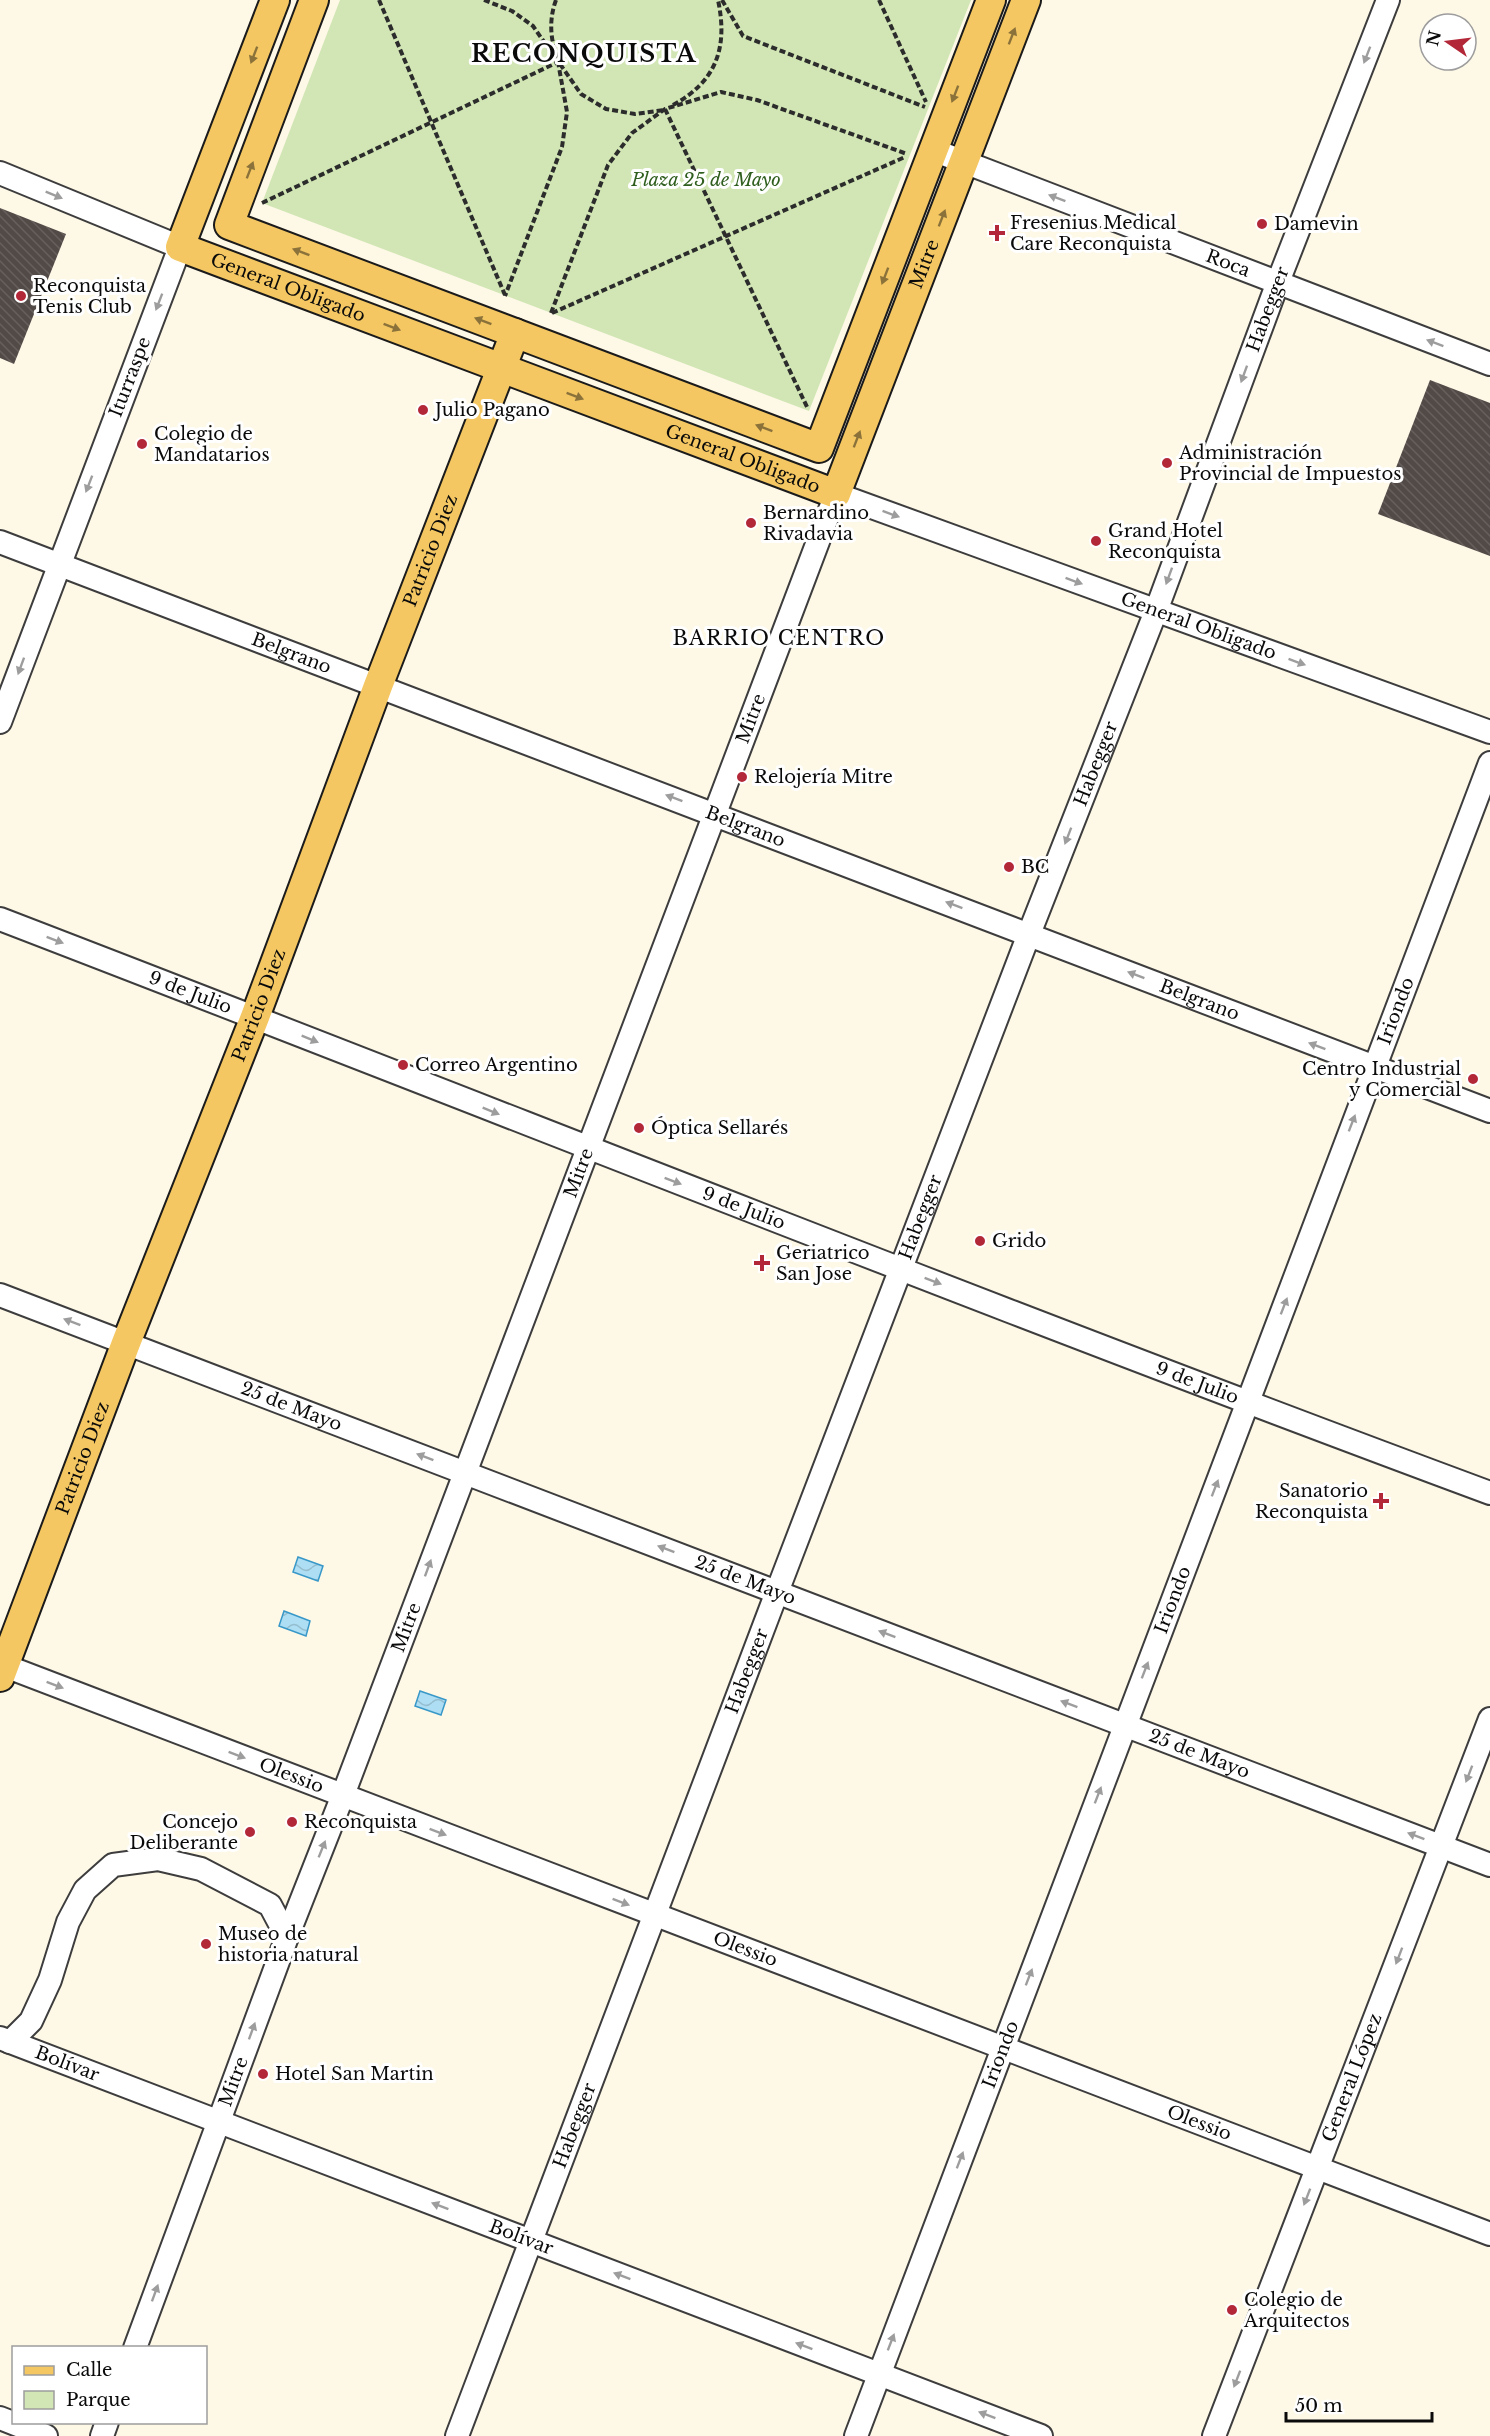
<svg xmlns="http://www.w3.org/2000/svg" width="1490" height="2436" font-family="'Libre Baskerville',serif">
<defs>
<pattern id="water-waves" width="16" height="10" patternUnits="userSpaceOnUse" patternTransform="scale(1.5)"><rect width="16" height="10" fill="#aedef3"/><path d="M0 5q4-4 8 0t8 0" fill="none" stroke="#94bdcf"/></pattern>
<pattern id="building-back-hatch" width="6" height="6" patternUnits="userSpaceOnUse" patternTransform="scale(1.5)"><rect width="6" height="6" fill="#524a47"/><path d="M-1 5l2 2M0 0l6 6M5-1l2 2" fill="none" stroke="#66605d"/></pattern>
</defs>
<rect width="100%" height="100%" fill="#fef8e7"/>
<path fill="#d1e6b4" d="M340 0H971L809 411 262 203Z"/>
<g fill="url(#water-waves)" stroke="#3898c8" stroke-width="1.5">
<path d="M298 1557 323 1566 318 1581 293 1572Z"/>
<path d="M284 1611 310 1621 306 1636 279 1626Z"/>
<path d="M420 1691 446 1700 441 1715 415 1706Z"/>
</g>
<g fill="url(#building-back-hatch)">
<path d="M0 208 66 234 14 364 0 358Z"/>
<path d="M1430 380 1490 403V556L1378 514Z"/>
</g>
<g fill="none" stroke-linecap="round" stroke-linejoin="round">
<g stroke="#3d3d3d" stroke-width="26">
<g id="minor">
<path id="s1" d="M933 150 1490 364"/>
<path d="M0 173 180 247 0 722"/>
<path id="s2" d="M0 542 1490 1111"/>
<path id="s3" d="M0 919C497 1110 991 1308 1490 1493"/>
<path id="s4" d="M0 1295 1490 1865"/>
<path id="s5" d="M0 1664 1490 2234"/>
<path id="s6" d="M0 2038 1041 2436"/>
<path d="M10 2042 31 2021 50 1980 68 1922 85 1890 113 1865 158 1859 201 1869 270 1905 287 1937"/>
<path id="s7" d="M135 2348 287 1937 343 1795 836 494 1490 732"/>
<path d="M0 2418 46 2436"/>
<path d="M102 2436 107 2422"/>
<path id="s8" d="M457 2436 777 1592 1029 934 1156 611 1278 282 1388 0"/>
<path id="s9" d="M856 2436 1490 763"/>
<path id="s10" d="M1214 2436 1490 1719"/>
</g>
</g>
<g stroke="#1b1b1b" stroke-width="32">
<g id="major">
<path id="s11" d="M275 0 180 247 836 494 1026 0"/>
<path d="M314 0 229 225 819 448 991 0"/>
<path id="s12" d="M0 1677 126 1343 255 1017 378 686 515 333"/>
</g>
</g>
<g stroke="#2c2c2c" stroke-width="4" stroke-dasharray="6 3" stroke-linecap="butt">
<path d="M379 0 505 295"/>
<path d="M484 0 512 11 533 26 558 62 567 112 562 147 505 296"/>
<path d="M556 0C549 19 550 38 557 57"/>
<path d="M722 0 743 36 925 107"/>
<path d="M879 0 926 102"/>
<path d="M560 64 581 94 606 109 635 114 664 110"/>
<path d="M673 105C717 81 728 47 718 0"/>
<path d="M665 109 808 409"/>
<path d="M262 203 558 62"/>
<path d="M551 313 608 165 632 133 665 109 721 92 757 100 907 154"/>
<path d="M552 313 905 157"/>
</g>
<use href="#minor" stroke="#fff" stroke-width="22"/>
<use href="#major" stroke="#f4c762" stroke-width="28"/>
</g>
<defs><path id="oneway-solid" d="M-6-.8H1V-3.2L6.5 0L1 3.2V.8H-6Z" transform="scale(1.5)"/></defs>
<g fill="#8b723a">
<use href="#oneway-solid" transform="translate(1012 36) rotate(-69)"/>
<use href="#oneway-solid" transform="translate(254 55) rotate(111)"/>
<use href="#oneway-solid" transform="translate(955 94) rotate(111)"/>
<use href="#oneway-solid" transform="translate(250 170) rotate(-69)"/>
<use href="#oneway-solid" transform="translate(942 218) rotate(-69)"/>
<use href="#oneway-solid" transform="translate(301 252) rotate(-159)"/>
<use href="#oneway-solid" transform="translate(885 276) rotate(111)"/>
<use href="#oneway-solid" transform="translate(483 321) rotate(-159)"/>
<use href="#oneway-solid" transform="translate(392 327) rotate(21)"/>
<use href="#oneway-solid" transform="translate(575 396) rotate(21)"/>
<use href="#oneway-solid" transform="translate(764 428) rotate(-159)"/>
<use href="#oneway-solid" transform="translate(857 439) rotate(-69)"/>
</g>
<g fill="#9d9d9d">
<use href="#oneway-solid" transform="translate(1367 55) rotate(111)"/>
<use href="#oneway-solid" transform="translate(54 195) rotate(22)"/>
<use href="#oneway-solid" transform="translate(1057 198) rotate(-159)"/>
<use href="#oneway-solid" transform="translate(159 302) rotate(111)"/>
<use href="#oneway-solid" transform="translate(1435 343) rotate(-159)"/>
<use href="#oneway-solid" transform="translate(1244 374) rotate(110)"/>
<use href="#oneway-solid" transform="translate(89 484) rotate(111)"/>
<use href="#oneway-solid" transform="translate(891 514) rotate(20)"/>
<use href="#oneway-solid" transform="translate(1169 576) rotate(110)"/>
<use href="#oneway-solid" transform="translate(1074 581) rotate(20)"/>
<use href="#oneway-solid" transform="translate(1297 662) rotate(20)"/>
<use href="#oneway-solid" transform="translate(21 666) rotate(110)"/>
<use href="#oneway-solid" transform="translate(674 798) rotate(-159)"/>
<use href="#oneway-solid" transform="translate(1068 836) rotate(111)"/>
<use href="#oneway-solid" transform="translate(954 905) rotate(-159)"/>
<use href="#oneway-solid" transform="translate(55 940) rotate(21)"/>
<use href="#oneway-solid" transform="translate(1136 975) rotate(-159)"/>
<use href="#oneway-solid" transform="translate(310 1039) rotate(22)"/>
<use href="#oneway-solid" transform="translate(1317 1046) rotate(-159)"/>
<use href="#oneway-solid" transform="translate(491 1111) rotate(22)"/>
<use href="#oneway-solid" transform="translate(1352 1123) rotate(-69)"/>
<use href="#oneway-solid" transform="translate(673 1181) rotate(21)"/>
<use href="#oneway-solid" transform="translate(933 1281) rotate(21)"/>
<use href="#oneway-solid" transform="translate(1284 1306) rotate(-69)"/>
<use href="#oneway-solid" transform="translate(72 1322) rotate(-159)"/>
<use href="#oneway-solid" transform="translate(425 1457) rotate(-159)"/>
<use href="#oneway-solid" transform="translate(1215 1488) rotate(-69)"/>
<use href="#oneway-solid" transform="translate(666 1549) rotate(-159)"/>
<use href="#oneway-solid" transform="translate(428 1568) rotate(-70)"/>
<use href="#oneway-solid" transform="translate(887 1634) rotate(-159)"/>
<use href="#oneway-solid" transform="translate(1145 1670) rotate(-69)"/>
<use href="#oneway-solid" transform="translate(55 1685) rotate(21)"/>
<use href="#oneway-solid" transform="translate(1069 1704) rotate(-159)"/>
<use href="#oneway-solid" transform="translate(237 1755) rotate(21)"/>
<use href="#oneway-solid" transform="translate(1469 1774) rotate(111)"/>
<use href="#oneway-solid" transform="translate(1098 1795) rotate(-69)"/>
<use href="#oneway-solid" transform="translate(438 1832) rotate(21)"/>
<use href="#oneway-solid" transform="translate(1416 1836) rotate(-159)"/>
<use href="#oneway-solid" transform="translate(322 1849) rotate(-68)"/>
<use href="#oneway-solid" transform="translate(621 1902) rotate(21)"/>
<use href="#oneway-solid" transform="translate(1399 1956) rotate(111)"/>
<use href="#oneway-solid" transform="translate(1029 1977) rotate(-69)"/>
<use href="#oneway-solid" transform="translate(252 2031) rotate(-70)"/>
<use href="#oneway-solid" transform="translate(960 2160) rotate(-69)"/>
<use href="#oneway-solid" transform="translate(1307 2197) rotate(111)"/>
<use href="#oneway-solid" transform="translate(440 2206) rotate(-159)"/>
<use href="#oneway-solid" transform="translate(622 2276) rotate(-159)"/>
<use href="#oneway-solid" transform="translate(155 2293) rotate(-70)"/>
<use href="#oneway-solid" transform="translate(891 2342) rotate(-69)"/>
<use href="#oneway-solid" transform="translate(804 2346) rotate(-159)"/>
<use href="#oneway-solid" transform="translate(1237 2379) rotate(111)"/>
<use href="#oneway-solid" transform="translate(987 2415) rotate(-159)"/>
</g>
<g fill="#b32838" stroke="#fff" stroke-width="2">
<circle cx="1262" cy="224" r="6"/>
<path d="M994 224h6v6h6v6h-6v6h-6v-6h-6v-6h6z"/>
<circle cx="21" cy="296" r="6"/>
<circle cx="423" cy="410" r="6"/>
<circle cx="142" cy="444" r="6"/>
<circle cx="1167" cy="463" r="6"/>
<circle cx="751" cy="523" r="6"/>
<circle cx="1096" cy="541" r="6"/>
<circle cx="742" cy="777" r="6"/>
<circle cx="1009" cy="867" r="6"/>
<circle cx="403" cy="1065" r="6"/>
<circle cx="1473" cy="1079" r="6"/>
<circle cx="639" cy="1128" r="6"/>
<circle cx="980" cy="1241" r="6"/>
<path d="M759 1254h6v6h6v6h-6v6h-6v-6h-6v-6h6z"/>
<path d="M1378 1492h6v6h6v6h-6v6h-6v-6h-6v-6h6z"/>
<circle cx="292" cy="1822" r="6"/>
<circle cx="250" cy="1832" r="6"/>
<circle cx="206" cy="1944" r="6"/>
<circle cx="263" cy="2074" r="6"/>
<circle cx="1232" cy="2310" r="6"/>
</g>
<g text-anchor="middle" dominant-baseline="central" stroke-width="6" stroke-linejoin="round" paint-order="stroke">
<g font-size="18" font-style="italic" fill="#2f5e1e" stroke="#fff">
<text x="706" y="180">Plaza 25 de Mayo</text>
</g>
<g font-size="18" fill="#0a0a0a" stroke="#fff" text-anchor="start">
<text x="1010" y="223">Fresenius Medical<tspan x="1010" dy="21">Care Reconquista</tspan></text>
<text x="1274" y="224">Damevin</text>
<text x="33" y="286">Reconquista<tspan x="33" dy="21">Tenis Club</tspan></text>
<text x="435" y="410">Julio Pagano</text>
<text x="154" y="434">Colegio de<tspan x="154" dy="21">Mandatarios</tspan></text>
<text x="1179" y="453">Administración<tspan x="1179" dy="21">Provincial de Impuestos</tspan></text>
<text x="763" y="513">Bernardino<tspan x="763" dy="21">Rivadavia</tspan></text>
<text x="1108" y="531">Grand Hotel<tspan x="1108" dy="21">Reconquista</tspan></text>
<text x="754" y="777">Relojería Mitre</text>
<text x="1021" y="867">BC</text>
<text x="415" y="1065">Correo Argentino</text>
<text x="1461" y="1069" text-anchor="end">Centro Industrial<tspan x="1461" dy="21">y Comercial</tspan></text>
<text x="651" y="1128">Óptica Sellarés</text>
<text x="992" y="1241">Grido</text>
<text x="776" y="1253">Geriatrico<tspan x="776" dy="21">San Jose</tspan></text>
<text x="1368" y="1491" text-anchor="end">Sanatorio<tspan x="1368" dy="21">Reconquista</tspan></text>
<text x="238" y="1822" text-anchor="end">Concejo<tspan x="238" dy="21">Deliberante</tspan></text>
<text x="304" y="1822">Reconquista</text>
<text x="218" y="1934">Museo de<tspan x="218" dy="21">historia natural</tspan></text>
<text x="275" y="2074">Hotel San Martin</text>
<text x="1244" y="2300">Colegio de<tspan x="1244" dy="21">Arquitectos</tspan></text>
</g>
<g font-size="18" fill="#0a0a0a" stroke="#fff">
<text stroke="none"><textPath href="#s1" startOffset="316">Roca</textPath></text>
<text stroke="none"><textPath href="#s11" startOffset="1212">Mitre</textPath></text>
<text stroke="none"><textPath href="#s11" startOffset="380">General Obligado</textPath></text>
<text stroke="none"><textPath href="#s8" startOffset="2276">Habegger</textPath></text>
<text transform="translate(130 377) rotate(-69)">Iturraspe</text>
<text stroke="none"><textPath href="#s11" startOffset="866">General Obligado</textPath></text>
<text stroke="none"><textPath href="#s12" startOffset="1206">Patricio Diez</textPath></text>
<text stroke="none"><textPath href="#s7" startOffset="2368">General Obligado</textPath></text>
<text stroke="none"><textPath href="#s2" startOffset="312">Belgrano</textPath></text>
<text stroke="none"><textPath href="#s7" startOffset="1742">Mitre</textPath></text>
<text stroke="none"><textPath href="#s8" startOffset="1790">Habegger</textPath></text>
<text stroke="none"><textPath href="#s2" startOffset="798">Belgrano</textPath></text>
<text stroke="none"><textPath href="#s3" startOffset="204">9 de Julio</textPath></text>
<text stroke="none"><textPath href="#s2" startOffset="1284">Belgrano</textPath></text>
<text stroke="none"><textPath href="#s12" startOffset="720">Patricio Diez</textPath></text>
<text stroke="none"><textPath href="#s9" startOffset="1524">Iriondo</textPath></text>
<text stroke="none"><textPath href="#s7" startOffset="1256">Mitre</textPath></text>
<text stroke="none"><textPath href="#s3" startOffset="798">9 de Julio</textPath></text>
<text stroke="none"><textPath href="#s8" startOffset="1304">Habegger</textPath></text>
<text stroke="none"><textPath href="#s3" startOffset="1284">9 de Julio</textPath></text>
<text stroke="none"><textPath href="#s4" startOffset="312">25 de Mayo</textPath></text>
<text stroke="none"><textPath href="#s12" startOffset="234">Patricio Diez</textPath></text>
<text stroke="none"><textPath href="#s4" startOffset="798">25 de Mayo</textPath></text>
<text stroke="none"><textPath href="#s9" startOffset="894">Iriondo</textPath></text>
<text stroke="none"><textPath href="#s7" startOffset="770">Mitre</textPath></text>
<text stroke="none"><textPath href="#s8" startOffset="818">Habegger</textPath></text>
<text stroke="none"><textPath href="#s4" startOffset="1284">25 de Mayo</textPath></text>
<text stroke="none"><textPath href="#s5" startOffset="312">Olessio</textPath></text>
<text stroke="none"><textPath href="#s5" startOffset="798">Olessio</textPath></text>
<text stroke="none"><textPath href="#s9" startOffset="408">Iriondo</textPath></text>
<text stroke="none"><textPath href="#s6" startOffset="72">Bolívar</textPath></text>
<text stroke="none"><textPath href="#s10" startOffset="384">General López</textPath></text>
<text stroke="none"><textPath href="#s7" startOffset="284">Mitre</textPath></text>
<text stroke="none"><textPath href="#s5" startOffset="1284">Olessio</textPath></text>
<text stroke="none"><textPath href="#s8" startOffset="332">Habegger</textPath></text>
<text stroke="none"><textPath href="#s6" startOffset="558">Bolívar</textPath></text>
</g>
<g font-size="20" letter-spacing="1.5" fill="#0a0a0a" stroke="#fff">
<text x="779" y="638">BARRIO CENTRO</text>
</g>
<g font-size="24" font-weight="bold" letter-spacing="1.5" fill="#0a0a0a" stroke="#fff">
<text x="584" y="53">RECONQUISTA</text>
</g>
</g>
<rect x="12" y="2346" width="195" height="78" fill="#ffffff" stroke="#9d9d9d" stroke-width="1.5"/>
<rect x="24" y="2366" width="30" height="9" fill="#f4c762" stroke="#9d9d9d" stroke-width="1.5"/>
<text x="66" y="2376" font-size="18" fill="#0a0a0a">Calle</text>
<rect x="24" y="2391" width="30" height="18" fill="#d1e6b4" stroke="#9d9d9d" stroke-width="1.5"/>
<text x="66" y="2406" font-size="18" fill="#0a0a0a">Parque</text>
<g transform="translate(1448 42) rotate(284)"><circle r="28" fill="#ffffff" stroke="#9d9d9d" stroke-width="1.5"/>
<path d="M0-4.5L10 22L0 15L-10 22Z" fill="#b32838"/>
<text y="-9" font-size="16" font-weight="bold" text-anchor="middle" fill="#0a0a0a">N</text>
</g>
<path d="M1286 2412v9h146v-9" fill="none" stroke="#0a0a0a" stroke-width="3"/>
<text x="1295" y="2412" font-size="18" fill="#0a0a0a" stroke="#ffffff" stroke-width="4.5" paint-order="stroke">50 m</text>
</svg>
